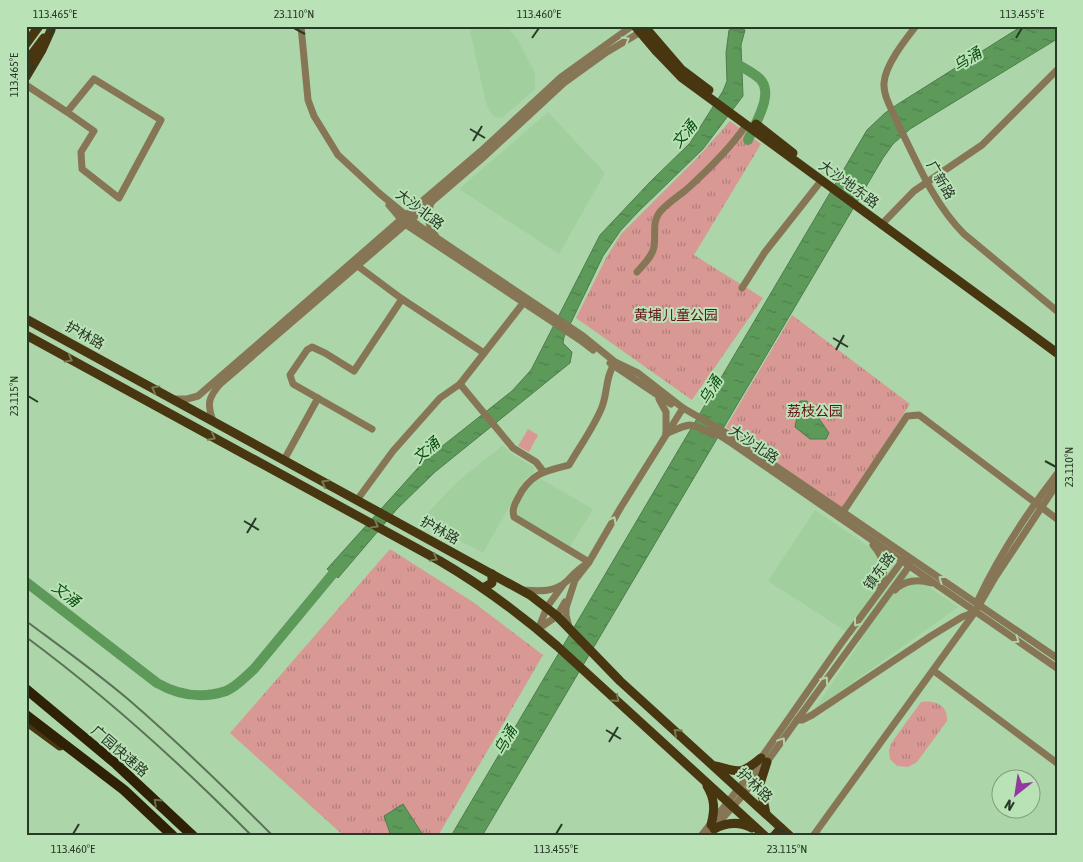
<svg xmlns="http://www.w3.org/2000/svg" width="1083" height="862" font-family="'Asap Condensed','Noto Sans SC',sans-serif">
<defs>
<pattern id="grass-tufts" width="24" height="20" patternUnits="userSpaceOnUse" patternTransform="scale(1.25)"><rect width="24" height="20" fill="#d89995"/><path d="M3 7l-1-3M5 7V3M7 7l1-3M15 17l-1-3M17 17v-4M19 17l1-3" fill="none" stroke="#af7e7a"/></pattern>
<pattern id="water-ripples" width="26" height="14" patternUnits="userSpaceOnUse" patternTransform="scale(1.25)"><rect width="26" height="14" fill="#5d9a5a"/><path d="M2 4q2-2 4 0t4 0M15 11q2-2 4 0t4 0" fill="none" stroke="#4d7f4a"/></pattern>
</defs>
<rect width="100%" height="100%" fill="#add5aa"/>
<g fill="#a1d09e">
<path d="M469 26H506L518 40 535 73V89L502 118 495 117 490 112 486 103Z"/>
<path d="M548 112 605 173 559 254 459 189Z"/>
<path d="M503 445 513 455 534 467V473L525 479 483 553 447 534 419 522 457 482Z"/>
<path d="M539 478 593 509 570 547 515 514 516 504 526 486Z"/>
<path d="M815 510 958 607 813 711 861 641 768 581Z"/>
</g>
<g fill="url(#grass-tufts)">
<path d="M730 121 761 144 694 255 763 298 692 400 576 318 606 258 621 234 698 157Z"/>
<path d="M792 315 910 404 843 509 726 427Z"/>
<path d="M390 549 473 602 543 655 438 836H344L230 733Z"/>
<path d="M921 702C935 700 948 705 947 721L917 762 908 767 897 766 890 759 889 750 892 742Z"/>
</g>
<path fill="#d89995" d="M528 429 538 435 529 452 518 446Z"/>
<g fill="url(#water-ripples)" stroke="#4d7d4b">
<path d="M1022 26H1057V39L910 129 893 144 883 158 482 836H451L867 130 885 113 898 104Z"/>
<path d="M736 28 745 30 741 45 743 96 703 149 639 211 621 230 603 256 564 337 563 343 572 352 570 363 435 472 397 509 338 578 327 569 426 459 512 391 531 370 600 235 650 182 690 143 723 91 727 81 726 53 729 30Z"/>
<path d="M800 401H807L829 433 826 439H810L795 427Z"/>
<path d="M403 804 423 835V836H391L384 816Z"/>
</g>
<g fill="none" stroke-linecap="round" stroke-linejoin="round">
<g stroke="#5d9a5a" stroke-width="10">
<path d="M734 62C743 68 753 72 760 79 775 94 754 125 748 140"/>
<path d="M26 582 157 683C178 695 202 699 226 691 236 687 245 677 254 669L341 564"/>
</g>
<g stroke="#877656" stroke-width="7">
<path d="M301 26 308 100 314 116 338 155 379 193 419 226 583 336 615 362 638 373 683 408 730 435 1057 658"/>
<path d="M916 26C905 40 885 65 884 83 883 97 894 113 899 126 918 164 934 204 964 234L1057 311"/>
<path d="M26 85 67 112 94 79 161 120 119 198 82 169 81 152 94 131 67 112"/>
<path d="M431 203C427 214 427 225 435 235"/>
<path d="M389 205 405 224 580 340 593 350"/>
<path d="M881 225 914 191 982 145 1057 70"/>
<path d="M355 264 402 299 484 353"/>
<path d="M637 272C643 265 652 257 654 247 656 235 652 223 659 213 666 204 677 197 686 190 707 171 730 149 746 125"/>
<path d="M742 288 765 252 821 181"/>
<path d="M610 363 671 404"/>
<path d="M460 384 513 448 536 462 543 471"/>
<path d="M174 399H187L198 396 413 209 481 151 561 77 632 26"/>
<path d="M659 399 666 412V433"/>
<path d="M213 421C207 404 208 398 220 384L486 155 564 83 607 52 644 30"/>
<path d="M372 429 293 384 290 375 307 350 312 347 325 353 354 371 402 299"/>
<path d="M710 429 733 444 1057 668"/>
<path d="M666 434C690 423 690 421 713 435"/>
<path d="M284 460 318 398"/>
<path d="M357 500 393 451 440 398 460 384 524 302"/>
<path d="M843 512 907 416 919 415 1057 519"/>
<path d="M873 545C885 559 886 571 880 588"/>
<path d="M589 562 514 517C512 510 514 505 518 498 530 474 544 471 569 465 580 446 594 427 602 407 608 391 605 378 615 362"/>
<path d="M522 590C538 591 554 593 567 581 573 575 577 570 585 565"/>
<path d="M895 590C904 580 919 579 931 583"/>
<path d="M978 600C999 555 1027 513 1057 474"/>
<path d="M569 627 566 615V608L575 580 589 562 621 507 683 408"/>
<path d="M538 629 557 616 565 602"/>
<path d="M538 630 547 607 563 585"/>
<path d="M934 671 1057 763"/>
<path d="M797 720H802L812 715 931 636 962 617 975 612"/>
<path d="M701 836 750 774 840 645 905 557"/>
<path d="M707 836 744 794 797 720 910 565 909 562"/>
<path d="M813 836 975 612 996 576 1057 484"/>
</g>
<g stroke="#483611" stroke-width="9">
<path d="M635 26 657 52 681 77 1057 353"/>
<path d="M644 26 681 69 709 90"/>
<path d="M26 44 39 26"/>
<path d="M26 62 44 38"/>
<path d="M26 77 42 50 51 30"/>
<path d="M756 124 793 153"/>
<path d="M26 319 530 595 557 616 620 681 790 836"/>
<path d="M26 335 440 561C481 585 520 614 557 646L765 836"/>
<path d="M483 588 492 583V574"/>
<path d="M30 724 60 746"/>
<path d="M716 766C740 773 742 774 761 758"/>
<path d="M707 786C715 799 715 810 711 825"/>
<path d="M766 814 760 784 767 762"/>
<path d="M714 829C727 822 739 821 752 828"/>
<path d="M774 836 781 828"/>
</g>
<g stroke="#2e2106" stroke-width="10">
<path d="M26 689 116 764 193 836"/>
<path d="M26 715 124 790 173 836"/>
</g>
<g stroke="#5a7358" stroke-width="2">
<path d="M26 621C61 647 96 672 129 700 179 743 226 789 273 836"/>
<path d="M26 637C107 697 181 764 252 836"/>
</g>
</g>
<defs><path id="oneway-chevron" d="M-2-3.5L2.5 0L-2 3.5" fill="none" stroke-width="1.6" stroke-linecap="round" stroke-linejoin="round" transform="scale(1.25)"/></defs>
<g stroke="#b2d2a8">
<use href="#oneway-chevron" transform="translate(626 40) rotate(-31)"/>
<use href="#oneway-chevron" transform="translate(613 520) rotate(-60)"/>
<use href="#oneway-chevron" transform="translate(942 579) rotate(-146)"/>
<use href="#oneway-chevron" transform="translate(857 623) rotate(127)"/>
<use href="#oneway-chevron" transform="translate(1016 640) rotate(34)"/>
<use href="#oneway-chevron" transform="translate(825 680) rotate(-54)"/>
<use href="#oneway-chevron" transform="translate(782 741) rotate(-56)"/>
</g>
<g stroke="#757b53">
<use href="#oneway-chevron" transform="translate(69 359) rotate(29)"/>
<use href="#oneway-chevron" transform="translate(155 389) rotate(-151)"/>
<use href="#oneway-chevron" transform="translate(212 437) rotate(28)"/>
<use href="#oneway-chevron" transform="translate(325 483) rotate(-151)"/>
<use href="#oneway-chevron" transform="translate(375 525) rotate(29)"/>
<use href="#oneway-chevron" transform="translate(434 558) rotate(29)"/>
<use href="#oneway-chevron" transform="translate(616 699) rotate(42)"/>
<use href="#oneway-chevron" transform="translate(677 732) rotate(-138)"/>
</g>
<use stroke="#666e4c" href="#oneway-chevron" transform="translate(157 802) rotate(-137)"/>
<path fill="none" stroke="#293928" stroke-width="2" d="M294 28 305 34M49 38 55 28M532 38 539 28M1016 38 1022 28M28 75 34 65M470 129 485 138M473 141 482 126M833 338 848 347M836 350 844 335M28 396 38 402M1045 461 1056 467M244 521 259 530M247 533 256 518M606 730 621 739M609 742 618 727M776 828 787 834M73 834 79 824M556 834 562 824"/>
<g text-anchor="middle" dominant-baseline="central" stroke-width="4" stroke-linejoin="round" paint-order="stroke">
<g font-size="14" fill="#293928" stroke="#b9e2b6">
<text transform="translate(941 180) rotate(60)">广新路</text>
<text transform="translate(849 184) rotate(36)">大沙地东路</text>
<text transform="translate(420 209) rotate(37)">大沙北路</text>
<text transform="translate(85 335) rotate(29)">护林路</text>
<text transform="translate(754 444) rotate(34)">大沙北路</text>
<text transform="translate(440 530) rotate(29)">护林路</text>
<text transform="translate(879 571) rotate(-54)">镇东路</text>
<text transform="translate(120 751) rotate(41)">广园快速路</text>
<text transform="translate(755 785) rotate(43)">护林路</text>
</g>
<g font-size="14" fill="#661419" stroke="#b9e2b6">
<text x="676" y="315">黄埔儿童公园</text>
<text x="815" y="411">荔枝公园</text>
</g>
<g font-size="15" font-style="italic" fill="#0b4e0e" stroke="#b9e2b6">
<text transform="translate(967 59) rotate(-32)">乌涌</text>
<text transform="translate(684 134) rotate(-51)">文涌</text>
<text transform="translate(710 390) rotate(-59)">乌涌</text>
<text transform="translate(426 450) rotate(-41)">文涌</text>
<text transform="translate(66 594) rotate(37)">文涌</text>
<text transform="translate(505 740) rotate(-60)">乌涌</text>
</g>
</g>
<rect width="1083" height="862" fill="none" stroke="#b9e2b6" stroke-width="55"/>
<g transform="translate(1016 794) rotate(210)"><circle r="24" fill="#b9e2b6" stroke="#7f9e7d"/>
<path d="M0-4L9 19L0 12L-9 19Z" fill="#9537a0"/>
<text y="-8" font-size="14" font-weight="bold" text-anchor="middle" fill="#293928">N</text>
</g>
<rect x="28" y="28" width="1028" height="806" fill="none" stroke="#293928" stroke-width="2"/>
<g font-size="12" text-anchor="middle" fill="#293928">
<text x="55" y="18">113.465°E</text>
<text x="294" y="18">23.110°N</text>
<text x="539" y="18">113.460°E</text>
<text x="1022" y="18">113.455°E</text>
<text transform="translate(14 75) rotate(-90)" y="4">113.465°E</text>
<text transform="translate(14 396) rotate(-90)" y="4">23.115°N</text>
<text transform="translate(1069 467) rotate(-90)" y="4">23.110°N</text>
<text x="73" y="853">113.460°E</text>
<text x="556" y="853">113.455°E</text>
<text x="787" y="853">23.115°N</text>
</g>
</svg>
